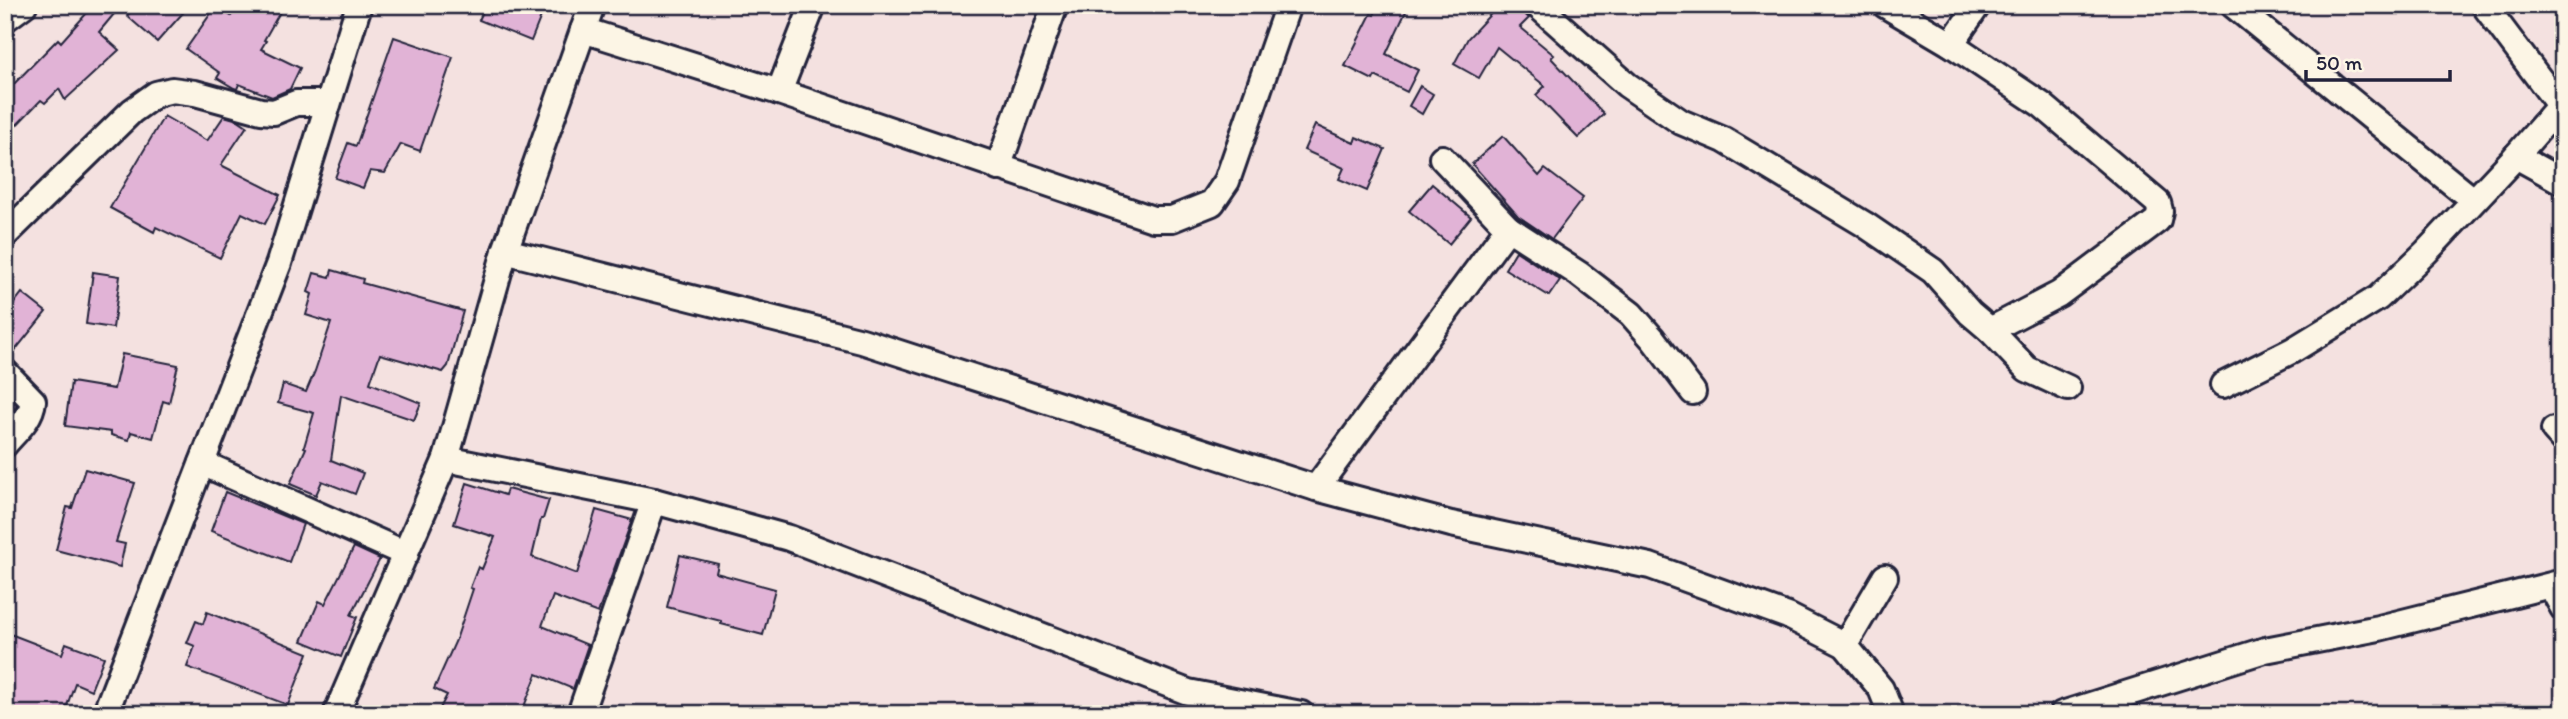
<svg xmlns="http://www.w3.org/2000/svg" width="2568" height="719" font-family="Itim,sans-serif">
<rect width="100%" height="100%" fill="#f4e1e0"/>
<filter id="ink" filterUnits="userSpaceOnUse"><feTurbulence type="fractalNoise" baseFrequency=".0143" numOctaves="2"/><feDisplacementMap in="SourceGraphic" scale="14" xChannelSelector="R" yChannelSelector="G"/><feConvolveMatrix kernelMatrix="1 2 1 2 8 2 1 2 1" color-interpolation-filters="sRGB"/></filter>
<g filter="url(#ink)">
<g fill="#e1b3d6" stroke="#22223b" stroke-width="2">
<path d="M94 5H104L114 14 99 32 119 50 65 100 59 89 45 103 41 100 5 137V93L58 39 61 42Z"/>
<path d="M136 5H190L157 42 127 16Z"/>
<path d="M239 5H284L264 40 266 41 261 49 300 68 290 89 272 97 239 84 237 89 234 88 217 78 220 73 186 49 216 6 231 16Z"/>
<path d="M486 5H528L543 11 531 41 479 20Z"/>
<path d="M1379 5H1409L1386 54 1418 70 1407 92 1375 76 1373 80 1345 66 1371 14 1374 15Z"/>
<path d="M1499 5H1514L1529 18 1520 27 1554 55 1551 58 1604 114 1578 138 1536 95 1545 86 1497 47 1479 78 1454 64 1468 38Z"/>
<path d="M394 37 453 57 420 151 401 144 385 173 370 171 363 188 335 178 348 143 356 146Z"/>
<path d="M1420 86 1433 94 1422 114 1409 106Z"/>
<path d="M164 116 207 141 224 116 238 120 247 126 221 165 280 195 265 224 242 213 220 258 156 227 154 232 110 208Z"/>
<path d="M1315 125 1354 143 1356 137 1385 149 1367 191 1339 179 1344 168 1304 150Z"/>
<path d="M1503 136 1539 176 1545 169 1583 198 1552 239 1518 216 1472 164Z"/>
<path d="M1432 184 1471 217 1449 244 1409 211Z"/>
<path d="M1516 251 1560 280 1549 296 1505 269Z"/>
<path d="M332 270 363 279 362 283 463 311 448 366 443 372 380 354 370 383 421 403 414 420 341 395 331 460 363 473 355 494 322 481 316 495 290 484 306 448 304 447 314 413 278 403 283 384 306 392 315 371 331 323 306 315 312 294 308 292 314 273 330 277Z"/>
<path d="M93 272 120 276 113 328 86 324Z"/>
<path d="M22 293 46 312 9 358H5V315Z"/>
<path d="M122 354 178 365 169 403 163 401 153 438 131 432 129 440 111 435V432L65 426 71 382 114 389Z"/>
<path d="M5 394 17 405 11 414 5 409Z"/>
<path d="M85 469 135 483 116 542 125 544 120 567 56 550 67 507 72 508Z"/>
<path d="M467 483 505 495 507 489 549 500 543 519H541L532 557 577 574 596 510 632 520 598 613 553 596 542 626 588 645 573 689 537 674 521 714H437L447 695 434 689 456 640 473 589 470 588 478 567 482 569 495 537 454 524Z"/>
<path d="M225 492 303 524 289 562 211 531Z"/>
<path d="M354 547 380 559 351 615 357 617 341 657 302 641 319 601 325 604Z"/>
<path d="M680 555 718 564 716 573 775 589 763 635 721 624V621L667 607Z"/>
<path d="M207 612 308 653 288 705 187 667 195 646 187 643 196 621 203 624Z"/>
<path d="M5 632 62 654 66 643 104 657 91 690 75 683 64 714H13L5 711Z"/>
</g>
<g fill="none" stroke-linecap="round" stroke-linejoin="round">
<g stroke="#22223b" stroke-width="30">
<g id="minor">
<path d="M1537 5 1627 85 1681 122 1724 140 1864 224 1933 271 1970 313 1990 330 2059 294 2158 220 2160 211 2158 203 2042 105 1951 44 1885 5"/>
<path d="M2233 5 2473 200"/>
<path d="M2484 5 2559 105"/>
<path d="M5 19 24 5"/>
<path d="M583 30 779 92 1153 219H1172L1212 203 1227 181 1288 5"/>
<path d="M1951 44 1978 5"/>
<path d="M779 92 813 5"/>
<path d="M2516 156 2563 182"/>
<path d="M1442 158 1508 228 1579 274 1631 314 1653 339 1693 392"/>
<path d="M998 168 1055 5"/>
<path d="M5 235 132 111 156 94 172 90 195 93 261 111 274 112 296 103H328"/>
<path d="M505 251 862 341 1316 488 1451 524 1650 566 1788 616 1845 645 1881 689 1891 714"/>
<path d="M1990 330 2027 369 2068 388"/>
<path d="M5 372 33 401C31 419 16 431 5 444"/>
<path d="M2223 385 2293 350 2378 298 2426 252 2516 156 2563 102"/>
<path d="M2554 430 2563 440"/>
<path d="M446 459 654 501 789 538 1188 692 1301 714"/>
<path d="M202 463 406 554"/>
<path d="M1316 488 1508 228"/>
<path d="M2551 586 2563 608"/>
<path d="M1845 645 1885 577"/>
<path d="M105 714 279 263 359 5"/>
<path d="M336 714 446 459 505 251 592 5"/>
<path d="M580 714 654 501"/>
<path d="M2062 714 2265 650 2379 628 2563 582"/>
</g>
</g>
<use href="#minor" stroke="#fcf5e5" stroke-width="24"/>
</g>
</g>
<rect width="2568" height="719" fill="none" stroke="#fcf5e5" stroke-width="28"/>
<rect x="14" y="14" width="2540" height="691" fill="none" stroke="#22223b" stroke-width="2.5" filter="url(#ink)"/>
<path d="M2306 70v10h144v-10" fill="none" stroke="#22223b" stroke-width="3.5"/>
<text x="2316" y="70" font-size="21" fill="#22223b" stroke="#fcf5e5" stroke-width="5" paint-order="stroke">50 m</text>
</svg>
